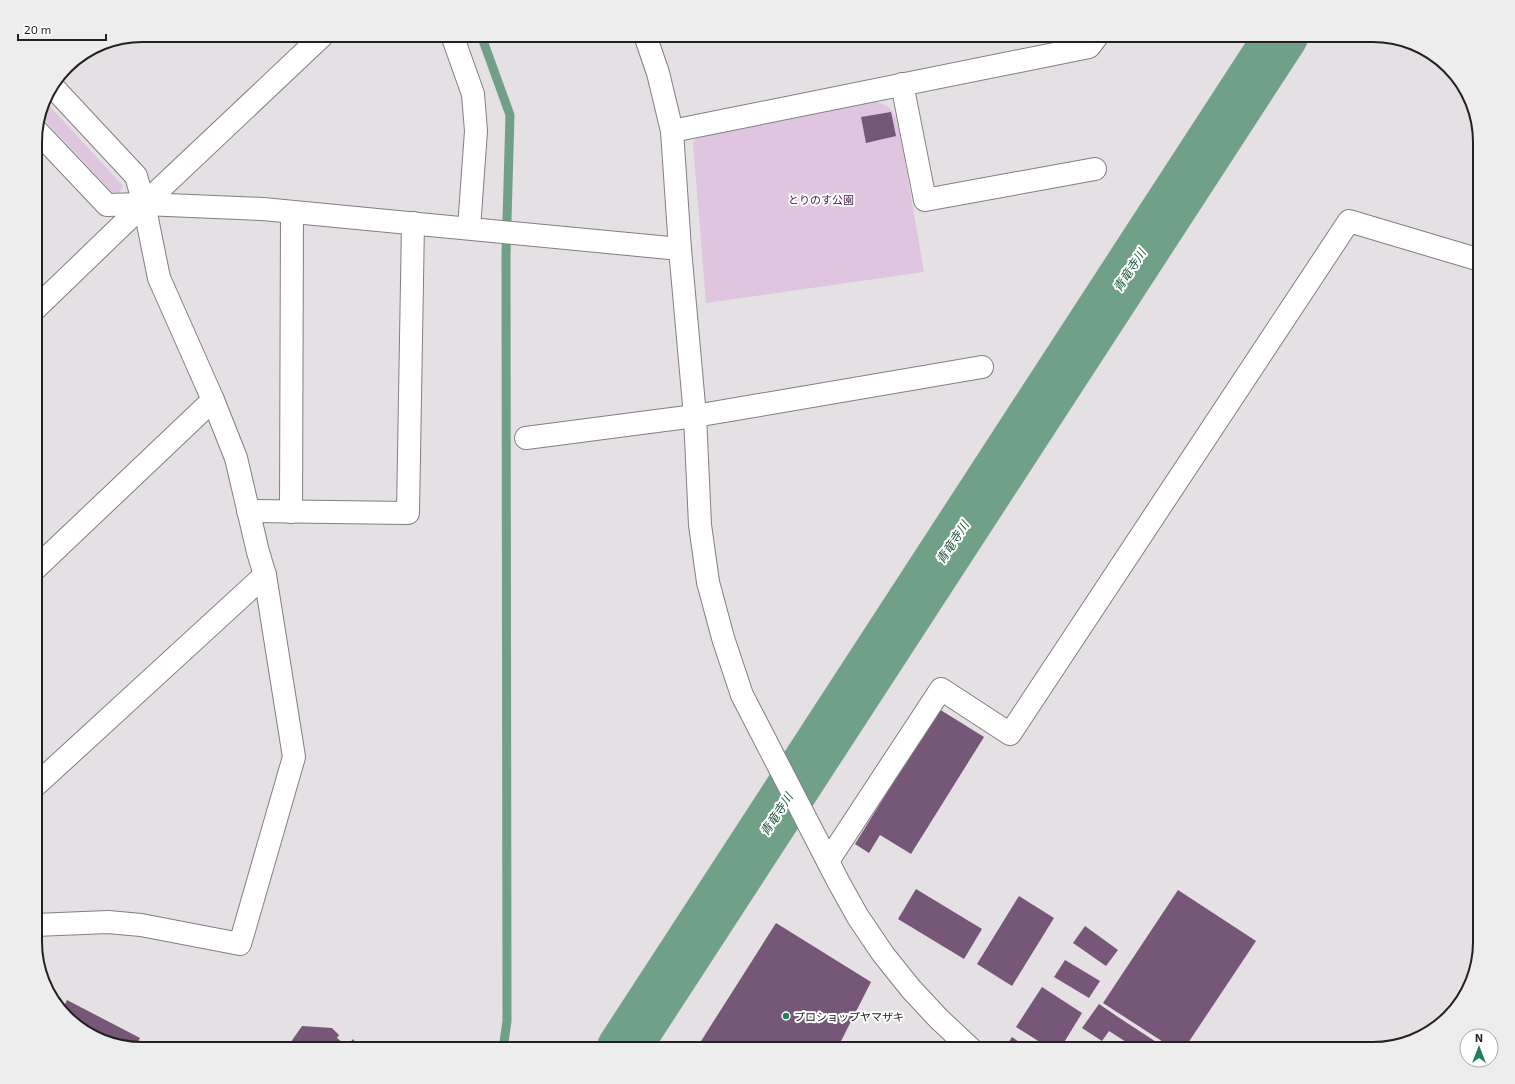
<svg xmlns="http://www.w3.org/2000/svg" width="1515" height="1084" font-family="'Exo 2','Noto Sans JP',sans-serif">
<rect width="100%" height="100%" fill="#e4e0e4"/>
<g fill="#dfc5df">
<path d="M44 100 123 186 119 193 114 194 110 190 40 115Z"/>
<path d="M872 101C892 106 893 109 899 128L924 272 706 303 693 143 701 132Z"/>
</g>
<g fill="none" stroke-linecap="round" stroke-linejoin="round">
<path stroke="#70a087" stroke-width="9" d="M481 35 510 115 506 255 507 1021 503 1049"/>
<path stroke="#70a087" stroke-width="53" d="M623 1049 1282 35"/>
</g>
<g fill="#775777">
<path d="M891 112 896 136 866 143 861 117Z"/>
<path d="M939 709 984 737 911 854 880 835 869 853 855 844Z"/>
<path d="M916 889 982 929 964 959 898 919Z"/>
<path d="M1178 890 1256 941 1184 1049H1174L1103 1003Z"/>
<path d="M1019 896 1054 918 1012 986 977 964Z"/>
<path d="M776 923 871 982 837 1049H696Z"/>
<path d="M1085 926 1118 950 1106 966 1073 943Z"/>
<path d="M1065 960 1100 981 1089 998 1054 977Z"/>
<path d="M1042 987 1082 1013 1060 1049H1051L1016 1027Z"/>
<path d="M67 1000 140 1038 135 1048 107 1043 77 1027 62 1010Z"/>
<path d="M1099 1004 1118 1017 1167 1049H1137L1109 1031 1102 1041 1082 1028Z"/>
<path d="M302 1026 332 1028 339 1035 337 1038 347 1046 353 1039 361 1049H286Z"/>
<path d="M1012 1037 1029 1049H1012L1007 1045Z"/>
</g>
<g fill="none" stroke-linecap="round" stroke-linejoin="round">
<g stroke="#827e82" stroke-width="24">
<g id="street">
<path d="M452 35 473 94 476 131 469 228"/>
<path d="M902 84 925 200 1095 169"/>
<path d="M36 130 107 205 144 204 263 209 680 249"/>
<path d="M672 131 1089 47 1098 35"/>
<path d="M35 309 144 204 323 35"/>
<path d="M526 438 695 416 982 367"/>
<path d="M248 511 408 513 413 223"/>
<path d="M291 512 292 212"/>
<path d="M35 569 213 400"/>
<path d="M35 786 265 575"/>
<path d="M828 861 941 689 1010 734 1349 221 1480 260"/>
<path d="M35 925 108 922 141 925 240 944 294 757 265 575 258 552 236 458 213 400 159 278 144 204 136 176 53 87"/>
</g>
</g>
<g stroke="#827e82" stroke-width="24">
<path id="secondary" d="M645 35 658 73 672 131 680 249 695 416 700 525 708 582 723 638 742 695 839 883 858 917 883 954 911 989 939 1019 971 1049"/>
</g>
<use href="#street" stroke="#fff" stroke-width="22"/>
<use href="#secondary" stroke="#fff" stroke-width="22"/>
</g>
<circle fill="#1e815a" stroke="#fff" stroke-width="1.5" cx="786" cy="1016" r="4"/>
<g text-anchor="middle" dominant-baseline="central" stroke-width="4" stroke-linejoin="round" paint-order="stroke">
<g font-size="11" fill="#4b204d" stroke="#fff">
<text x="821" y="199">とりのす公園</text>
</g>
<g font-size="11" fill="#222021" stroke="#fff" text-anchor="start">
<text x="794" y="1016">プロショップヤマザキ</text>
</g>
<g font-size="12" font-style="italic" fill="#1c563d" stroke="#fff">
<text transform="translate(1129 270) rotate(-57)">青竜寺川</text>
<text transform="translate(952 542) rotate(-57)">青竜寺川</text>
<text transform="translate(776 814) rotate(-57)">青竜寺川</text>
</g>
</g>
<path d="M0 0H1515V1084H0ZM142 42H1373A100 100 0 0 1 1473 142V942A100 100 0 0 1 1373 1042H142A100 100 0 0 1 42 942V142A100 100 0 0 1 142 42Z" fill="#ededed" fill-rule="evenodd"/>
<path fill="none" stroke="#222021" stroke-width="2" d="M142 42H1373A100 100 0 0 1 1473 142V942A100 100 0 0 1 1373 1042H142A100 100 0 0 1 42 942V142A100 100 0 0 1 142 42Z"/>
<g transform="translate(1479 1048)"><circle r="19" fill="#ffffff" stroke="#a7a6a6"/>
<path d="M0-3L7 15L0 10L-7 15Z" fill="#1e815a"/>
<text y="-6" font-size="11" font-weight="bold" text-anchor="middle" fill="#222021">N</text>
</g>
<path d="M18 34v6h88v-6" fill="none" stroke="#222021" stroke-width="2"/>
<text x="24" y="34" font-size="12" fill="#222021" stroke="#ffffff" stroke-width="3" paint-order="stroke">20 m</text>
</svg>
